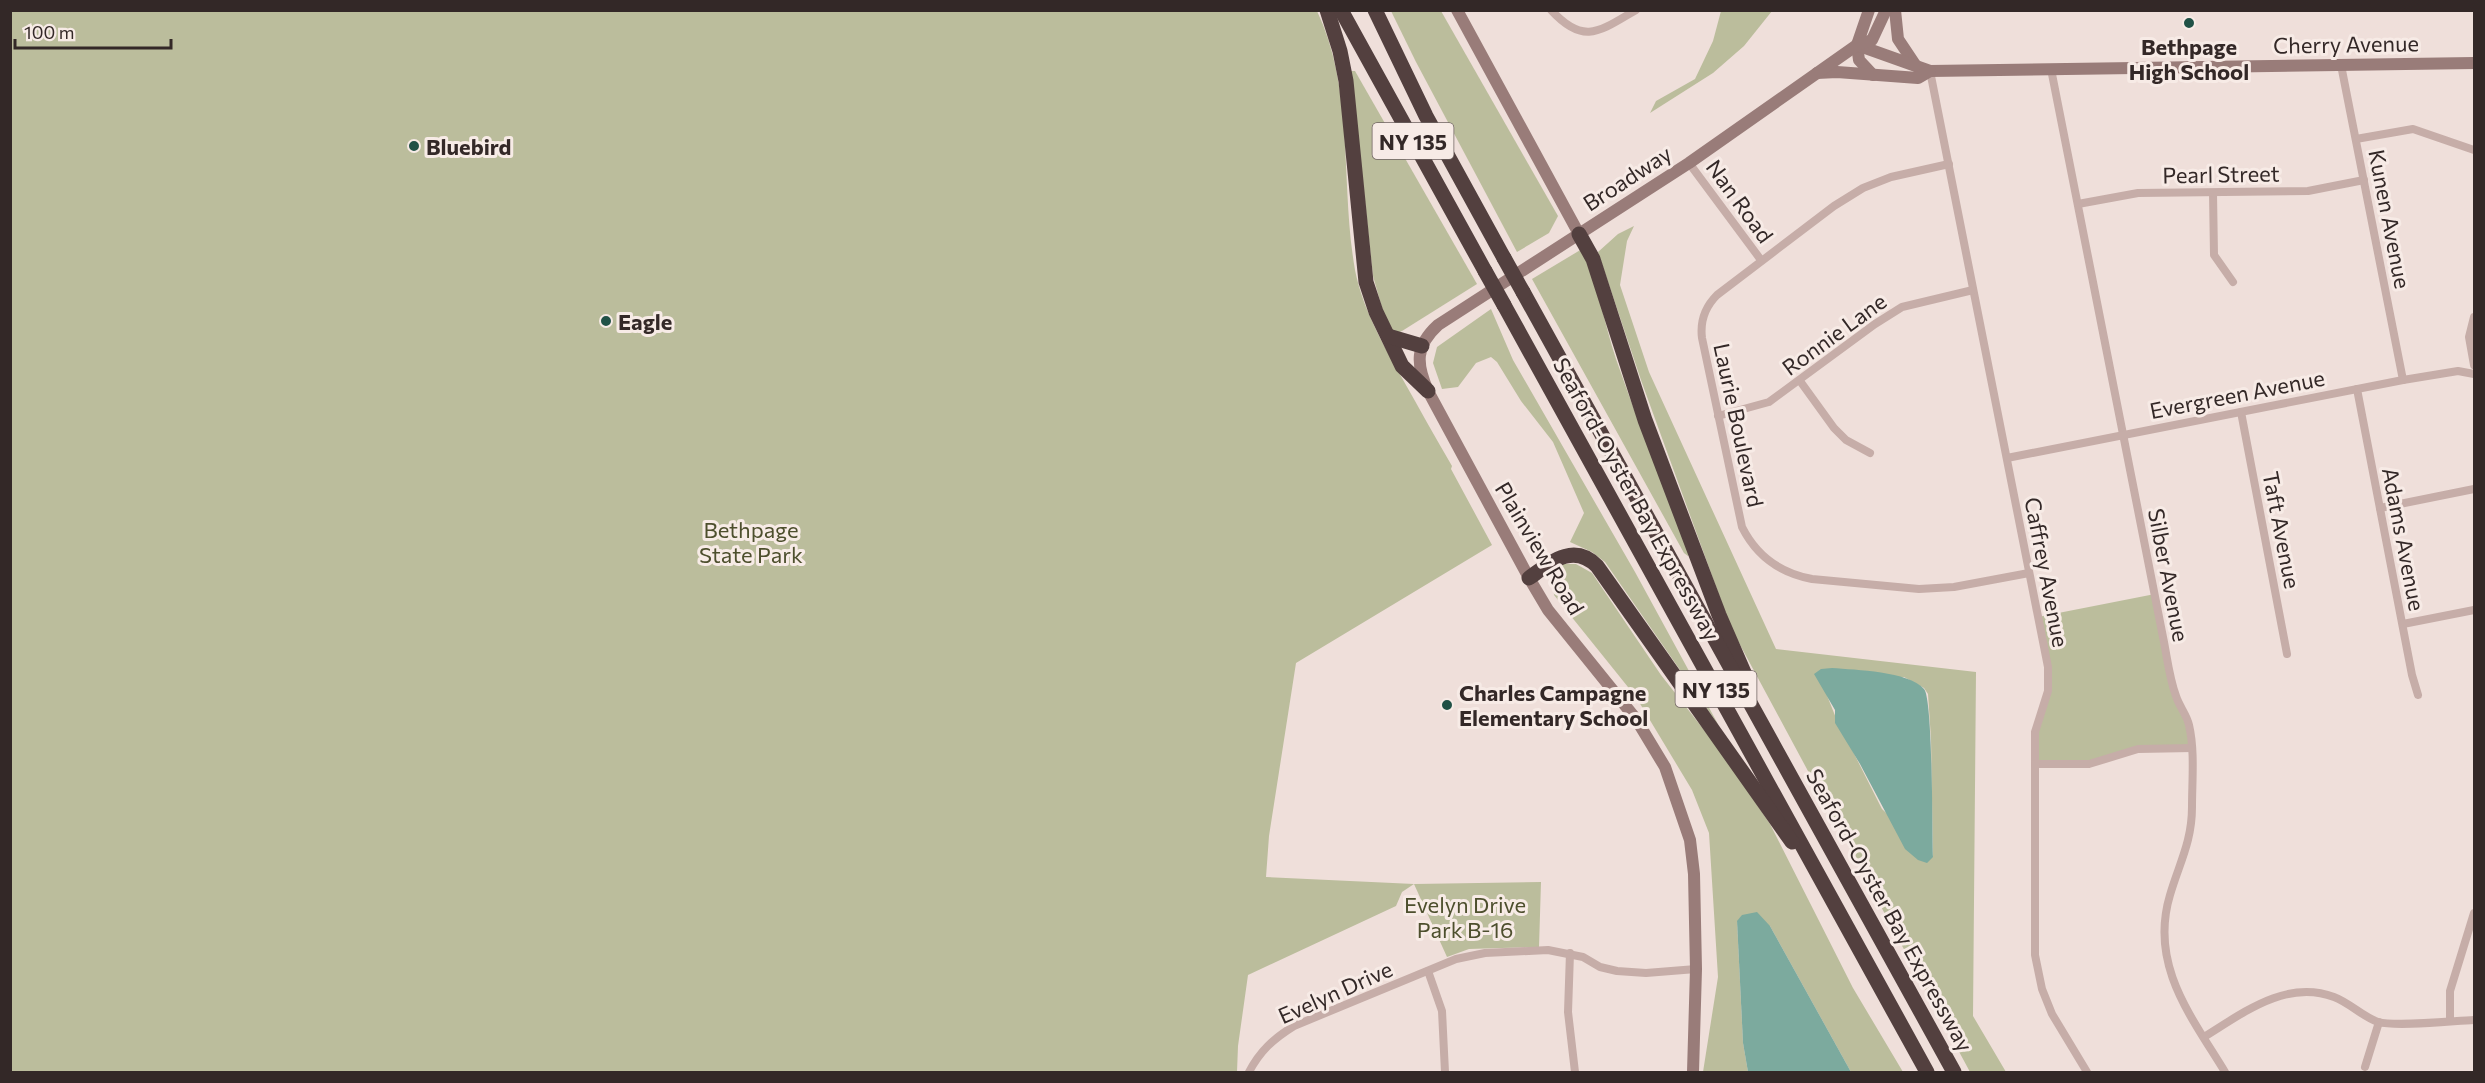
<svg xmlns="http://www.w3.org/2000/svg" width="2485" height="1083" font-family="Commissioner,sans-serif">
<rect width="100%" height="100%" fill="#efdfda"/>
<g fill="#bbbd9c" fill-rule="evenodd">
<path d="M10 11H1317C1355 91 1340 184 1355 270 1363 310 1383 344 1402 378 1419 408 1435 437 1452 466L1451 469 1492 545 1296 663 1269 836 1266 877 1414 884 1541 882 1539 947 1469 949 1447 957 1414 884 1402 892 1396 906 1248 975 1238 1046 1237 1072H11Z"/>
<path d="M1391 11H1441L1558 216 1549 233 1517 252 1416 62Z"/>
<path d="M1721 11H1772L1744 46 1713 73 1650 113 1656 101 1695 79 1713 41Z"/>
<path d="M1351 71H1355L1477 284 1402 331 1394 334 1384 315 1373 276Z"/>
<path d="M1634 226 1627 241 1620 285 1649 372 1776 649 1976 672 1973 1016 2006 1072H1970L1731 628 1642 383 1598 252 1618 234ZM1904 677 1924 688 1928 694 1931 739 1933 857 1882 809 1836 718 1826 693Z"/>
<path d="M1582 249C1598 284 1604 323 1616 359 1639 425 1664 489 1690 553L1688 556 1684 553 1532 279Z"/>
<path d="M1491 309 1513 360 1635 572 1719 726 1605 562 1592 552 1570 542 1584 513 1553 442 1521 401 1497 362 1491 357 1476 363 1458 387 1442 389 1433 363 1437 347Z"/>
<path d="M1561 564H1576L1592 573 1661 675 1722 753 1770 824 1853 988 1903 1072H1851L1770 926 1737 921 1743 1043 1748 1072H1703L1718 977 1709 833 1692 790 1636 697 1554 595 1552 570Z"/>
<path d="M2155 594 2176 695 2189 724 2192 748 2138 749 2104 761 2035 764V732L2048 691 2038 617Z"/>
</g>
<g fill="#7caa9e">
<path d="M1832 668C1856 670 1908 671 1924 689 1933 699 1932 833 1933 857L1927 863 1918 860 1905 849 1860 764 1835 723V710L1814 674 1821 669Z"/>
<path d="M1757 912 1770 926 1851 1072H1748L1743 1043 1737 921 1742 915Z"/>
</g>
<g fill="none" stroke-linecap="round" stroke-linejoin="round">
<g stroke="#c6ada8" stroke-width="8">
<path d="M1551 10C1584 46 1600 31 1636 10"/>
<path d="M2341 65 2403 380"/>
<path d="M2051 69 2163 637C2167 656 2169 677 2176 696 2179 706 2187 715 2189 725 2195 751 2192 781 2192 807 2192 842 2179 864 2170 895 2149 965 2191 1016 2225 1072"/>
<path d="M1930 71 2048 667V691L2035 732V955L2042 989 2052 1014 2087 1072"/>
<path d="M2356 139 2413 129 2474 150"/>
<path d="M1689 163 1761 260"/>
<path d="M1949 164 1891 177 1863 188 1834 206 1717 295C1705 307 1700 322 1702 338L1742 527C1757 557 1780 573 1812 579L1919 589 1954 587 2029 573"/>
<path d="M2213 193 2214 255 2233 282"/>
<path d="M2078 204 2138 193 2308 191 2364 180"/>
<path d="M2474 317 2469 337 2474 365"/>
<path d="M1800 381 1834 428 1846 440 1870 453"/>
<path d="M2357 389 2412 675 2418 695"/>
<path d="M2241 412 2287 654"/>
<path d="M1718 416 1769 402 1875 324 1902 307 1973 290"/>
<path d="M2007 458 2403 380 2458 371 2474 374"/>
<path d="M2380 508 2474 489"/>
<path d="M2403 624 2474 610"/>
<path d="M2035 764H2089L2138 749 2192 748"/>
<path d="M1570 953 1568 1012 1575 1072"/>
<path d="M1428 971 1442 1011 1445 1072"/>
<path d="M2450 1021V991L2474 913"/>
<path d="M2204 1037C2243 1013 2286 979 2334 997 2350 1003 2363 1017 2378 1022 2397 1027 2452 1021 2474 1020"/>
<path d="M2365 1067 2379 1022"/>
<path d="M1249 1072C1260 1051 1273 1039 1294 1026L1456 959 1485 953 1548 950 1583 957 1600 967 1617 971 1646 973 1696 969"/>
</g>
<g stroke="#997c79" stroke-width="12">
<path d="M1457 10 1579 234"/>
<path d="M1869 10 1857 45 1859 60 1873 75"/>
<path d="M1895 10 1898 39 1916 66"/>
<path d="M1857 45 1930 71 2474 63"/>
<path d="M1817 73 1837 72 1918 78 1930 71"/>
<path d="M1693 1072 1696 969 1694 874 1690 840 1665 767 1636 719 1548 610 1529 578 1428 391C1416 364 1415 346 1438 325L1689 163 1857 45 1872 40 1886 10"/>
</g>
<g stroke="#53403f" stroke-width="15">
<path d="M1327 10 1340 51 1346 81 1366 282 1376 312 1402 366 1428 391"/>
<path d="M1341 10 1485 271"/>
<path d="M1375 10 1426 116 1504 258"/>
<path d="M1579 234 1593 259 1645 420 1719 615 1749 684"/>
<path d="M1523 292 1954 1072"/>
<path d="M1504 305 1927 1072"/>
<path d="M1388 336 1422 346"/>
<path d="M1529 578C1550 563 1573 542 1597 566L1792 842"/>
</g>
<g stroke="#53403f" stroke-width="15">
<path d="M1504 258 1523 292"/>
<path d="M1485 271 1504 305"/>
</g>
</g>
<g fill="#205146" stroke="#f7ebe6" stroke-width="2">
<circle cx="2189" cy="23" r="6"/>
<circle cx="414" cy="146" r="6"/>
<circle cx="606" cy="321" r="6"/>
<circle cx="1447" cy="705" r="6"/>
</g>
<g text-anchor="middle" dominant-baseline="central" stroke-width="6" stroke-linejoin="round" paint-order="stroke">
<g fill="#f7ebe6" stroke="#6e6260" stroke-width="1.5">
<rect x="1372.5" y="123" width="81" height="36" rx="4.5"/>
<rect x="1675.5" y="671" width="81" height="36" rx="4.5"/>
</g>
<g font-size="21" font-weight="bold" fill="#332827">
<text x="1413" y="141">NY 135</text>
<text x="1716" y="689">NY 135</text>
</g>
<g font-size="22" fill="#332827" stroke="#f7ebe6">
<text transform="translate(2346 44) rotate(-1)">Cherry Avenue</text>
<text transform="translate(2221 174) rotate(-1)">Pearl Street</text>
<text transform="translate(1627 178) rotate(-33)">Broadway</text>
<text transform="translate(1740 201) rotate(54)">Nan Road</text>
<text transform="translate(2390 219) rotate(79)">Kunen Avenue</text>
<text transform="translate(1834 334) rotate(-36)">Ronnie Lane</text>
<text transform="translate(2237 394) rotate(-11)">Evergreen Avenue</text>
<text transform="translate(1739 425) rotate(78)">Laurie Boulevard</text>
<text transform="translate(1637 499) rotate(61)">Seaford-Oyster Bay Expressway</text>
<text transform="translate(2282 530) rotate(79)">Taft Avenue</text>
<text transform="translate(2404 539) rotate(79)">Adams Avenue</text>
<text transform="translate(1540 548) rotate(59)">Plainview Road</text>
<text transform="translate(2047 572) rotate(79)">Caffrey Avenue</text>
<text transform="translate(2169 575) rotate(79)">Silber Avenue</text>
<text transform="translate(1890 910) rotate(61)">Seaford-Oyster Bay Expressway</text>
<text transform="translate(1335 992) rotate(-24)">Evelyn Drive</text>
</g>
<g font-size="22" font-weight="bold" fill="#332827" stroke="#f7ebe6" text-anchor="start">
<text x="2189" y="46" text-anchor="middle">Bethpage<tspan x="2189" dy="25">High School</tspan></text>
<text x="426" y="146">Bluebird</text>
<text x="618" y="321">Eagle</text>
<text x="1459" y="692">Charles Campagne<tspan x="1459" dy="25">Elementary School</tspan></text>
</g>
<g font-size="22" fill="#4d4f2d" stroke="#f7ebe6">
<text x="751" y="529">Bethpage<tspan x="751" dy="25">State Park</tspan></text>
<text x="1465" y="904">Evelyn Drive<tspan x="1465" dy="25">Park B-16</tspan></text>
</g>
</g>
<rect width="2485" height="1083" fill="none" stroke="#332827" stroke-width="24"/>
<path d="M15 39v9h156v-9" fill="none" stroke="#332827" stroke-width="3"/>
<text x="24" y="39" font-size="18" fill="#332827" stroke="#f7ebe6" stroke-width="4.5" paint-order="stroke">100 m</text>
</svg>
